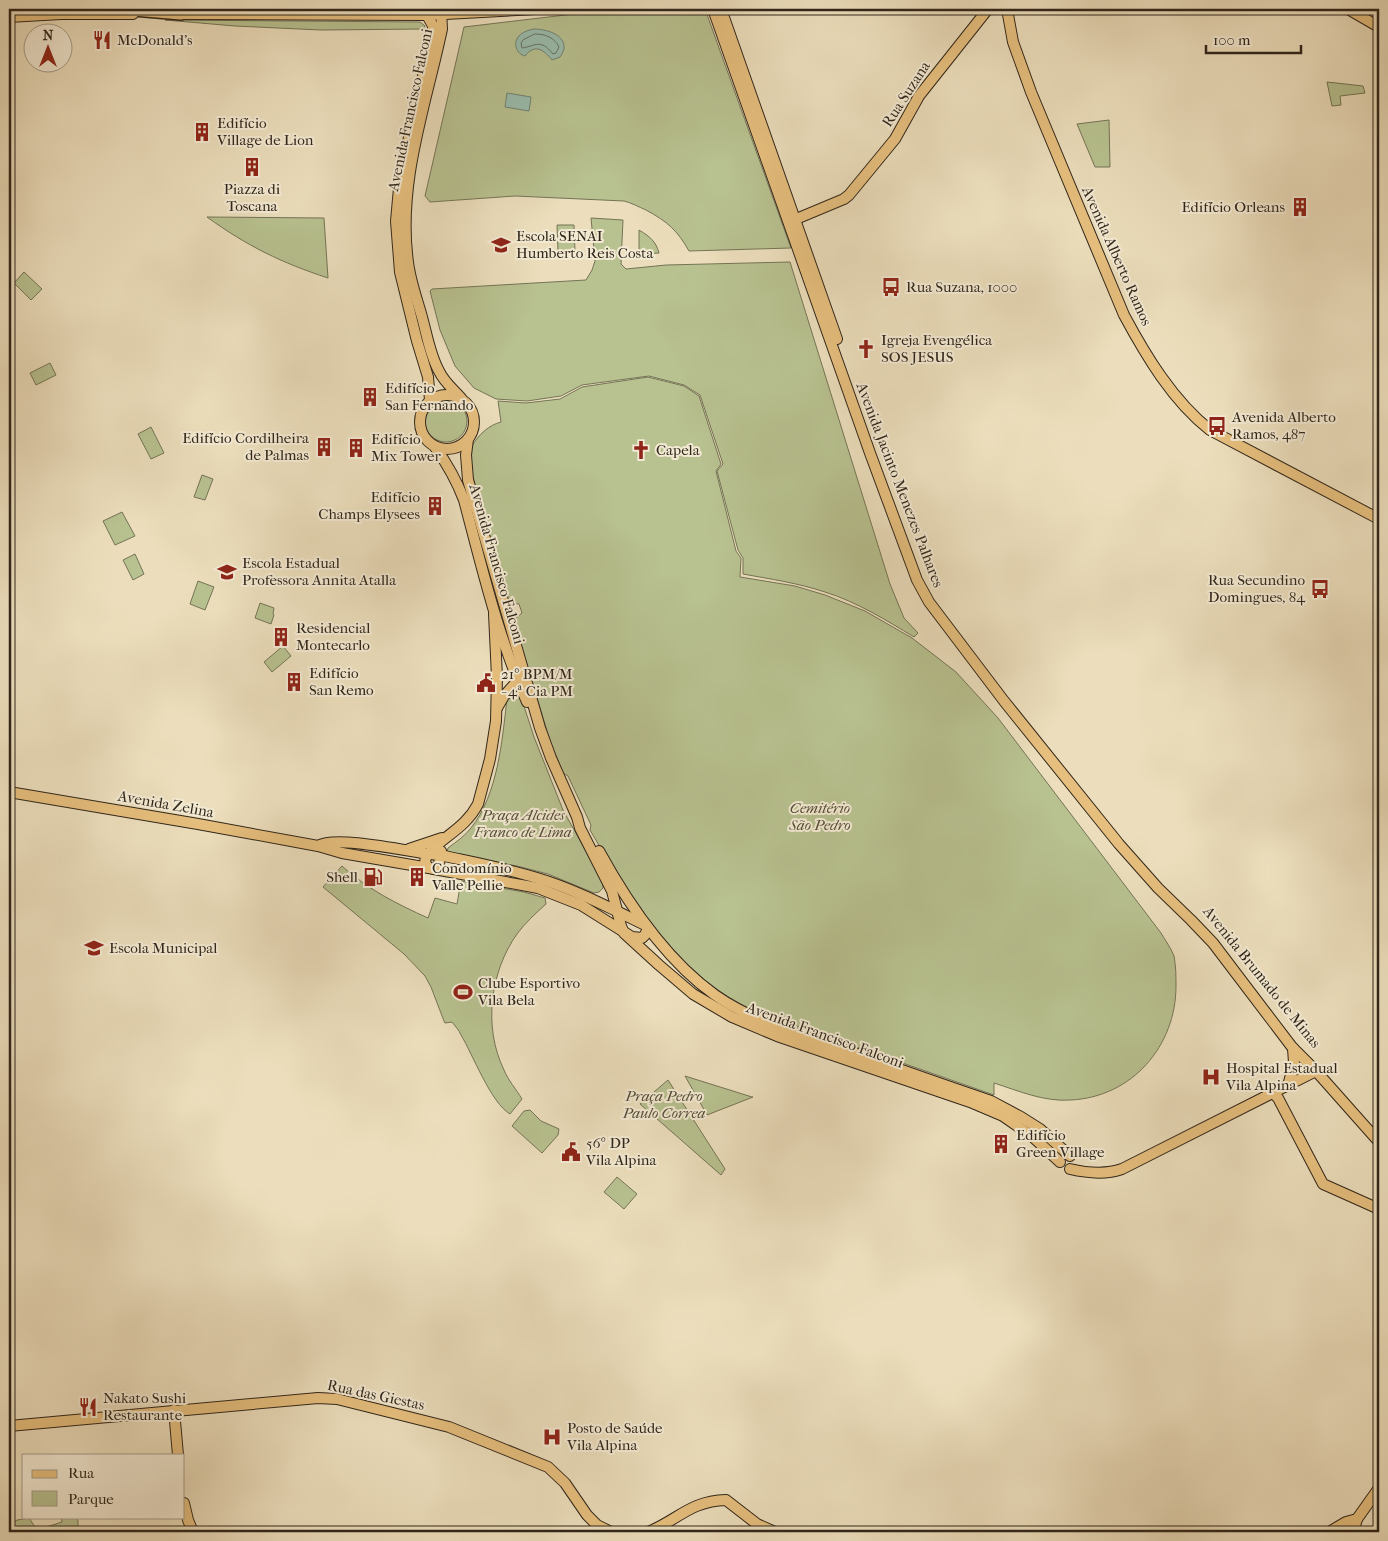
<svg xmlns="http://www.w3.org/2000/svg" width="1388" height="1541" font-family="'IM FELL French Canon',serif">
<rect width="100%" height="100%" fill="#ecdebc"/>
<filter id="stains"><feTurbulence type="fractalNoise" baseFrequency=".004" numOctaves="4"/><feColorMatrix values="0 0 0 0 .2 0 0 0 0 .09 0 0 0 0 .02 0 0 0 .5 -.17"/></filter>
<radialGradient id="worn" r=".72"><stop offset=".6" stop-color="#630" stop-opacity="0"/><stop offset="1" stop-color="#630" stop-opacity=".3"/></radialGradient>
<g fill="#b8c190" stroke="#747456">
<path d="M616 9H705L791 248 689 251C677 230 668 222 646 210 639 207 632 203 624 201L515 196 430 202 425 196 464 27Z"/>
<path d="M165 20 420 22 425 26 423 29 321 30 235 26Z"/>
<path d="M1327 82 1363 86 1365 93 1340 96 1341 105 1332 106Z"/>
<path d="M1109 120 1110 167H1095L1077 124Z"/>
<path d="M207 217 324 218 328 278C282 263 247 246 207 217Z"/>
<path d="M591 218 623 220 621 264 626 269 666 265 790 262 890 584 904 618 918 633 914 637C886 620 857 602 825 592 798 583 770 579 743 574V558L738 550 717 471 723 464 700 395 684 385 649 376 582 385 561 396 527 401 496 399 474 388 455 366 440 330 430 291 432 289 586 280 592 270 595 261Z"/>
<path d="M557 225H574L575 251 558 252Z"/>
<path d="M639 230C649 236 656 241 659 253L639 254Z"/>
<path d="M24 272 42 289 31 300 14 283Z"/>
<path d="M50 363 56 375 36 385 30 373Z"/>
<path d="M648 377 684 386 699 396 721 464 716 471 736 551 741 558 740 577 795 586 825 595 865 611 912 638 956 672 998 718 1161 933C1165 940 1171 948 1174 956 1176 966 1176 977 1176 986 1176 1046 1132 1097 1071 1100 1044 1102 1019 1091 994 1083V1095L751 1010C699 984 666 945 633 898 618 876 603 853 590 830L591 825 568 776 563 773 550 741 515 625 516 618 522 613 519 604 512 603 508 599 469 463C470 458 470 451 472 446 478 435 489 425 501 422L498 401 526 403 560 399 582 387Z"/>
<circle cx="446" cy="421" r="21"/>
<path d="M151 427 164 453 151 459 138 434Z"/>
<path d="M202 475 213 479 205 500 194 497Z"/>
<path d="M122 512 135 536 115 545 103 521Z"/>
<path d="M135 554 144 574 133 580 123 560Z"/>
<path d="M198 581 214 587 205 610 190 604Z"/>
<path d="M260 603 274 608 273 614 274 615 271 624 255 618Z"/>
<path d="M283 646 291 656 272 672 264 662Z"/>
<path d="M512 695 518 696 522 700 534 737 563 810 602 880 603 888 599 892 594 893 548 874 517 866 449 854 447 852 448 848C456 842 465 836 471 828 498 794 502 741 507 699Z"/>
<path d="M342 866C367 889 397 904 428 918L435 898 457 904 461 881 524 892 545 898 546 904C536 913 525 923 517 934 490 972 483 1027 504 1070 508 1080 516 1089 522 1099L510 1114C491 1103 473 1055 461 1035 459 1030 455 1026 452 1022L445 1023 444 1021 431 987 425 976 404 954 323 887Z"/>
<path d="M685 1076 752 1097H753L707 1115Z"/>
<path d="M668 1080 725 1169 721 1175 640 1104Z"/>
<path d="M530 1110 541 1121 559 1129 558 1135 542 1153 512 1126 524 1111Z"/>
<path d="M617 1177 637 1194 624 1209 604 1192Z"/>
<path d="M61 1517H76L78 1521V1532H9V1526L17 1520 29 1518 37 1530 62 1522Z"/>
</g>
<g fill="#99bcac" stroke="#6f8072">
<path d="M534 29C545 29 566 34 564 49 563 52 562 54 560 57L552 60C544 50 535 43 525 56 517 54 512 44 519 36 522 32 529 30 534 29Z"/>
<path d="M507 93 531 97 529 111 505 107Z"/>
</g>
<g fill="none" stroke-linecap="round" stroke-linejoin="round">
<path stroke="#647164" stroke-width="1" d="M535 34C545 34 554 37 559 47L556 53 553 54C540 38 536 46 522 48L521 43 523 40Z"/>
<g stroke="#30261b" stroke-width="12">
<g id="major">
<path d="M441 9 442 29C426 105 397 183 408 262 410 280 417 299 422 317 427 335 430 355 439 371 444 382 453 389 461 398"/>
<path d="M713 9 870 453 917 580 929 602 1004 701 1119 844 1158 888 1191 920 1213 943 1292 1047 1316 1071 1379 1142"/>
<path d="M721 9 837 339"/>
<path d="M1007 9 1013 42 1031 92 1124 315C1146 356 1173 401 1210 430L1379 519"/>
<path d="M1348 9 1379 27"/>
<path d="M175 14 427 15 536 9"/>
<path d="M427 15 433 26V32L400 177 396 221 400 272 417 341 428 377 430 400"/>
<path d="M9 17 61 14H133"/>
<path d="M789 222 844 199 849 195 895 139 919 96 988 9"/>
<circle cx="447" cy="422" r="27"/>
<path d="M468 439 466 455 468 480 540 728 551 758 577 817 580 828 612 891 621 926 624 933 659 965 693 994 732 1017 777 1036 970 1102 1003 1116 1033 1137 1060 1162"/>
<path d="M435 447C448 465 456 479 464 500 482 568 498 637 527 702"/>
<path d="M497 708 504 696 522 676"/>
<path d="M9 792 198 824 318 846 342 853 429 868"/>
<path d="M318 846C333 835 407 851 429 854L440 855 439 865 434 869 429 868 425 863 426 856C431 851 437 845 443 840 457 829 469 821 478 804L490 759 496 721 497 677 494 614"/>
<path d="M409 849 442 838"/>
<path d="M441 851 440 855C472 862 505 868 537 878 574 889 610 908 645 925"/>
<path d="M599 851C627 902 667 961 715 995 752 1021 798 1034 840 1048 890 1066 941 1084 991 1101L1021 1117 1040 1129 1070 1156"/>
<path d="M434 869 538 888 581 905 632 937 642 938 645 935 648 928"/>
<path d="M1288 1086 1294 1063 1293 1048"/>
<path d="M1273 1093 1278 1098 1323 1184 1379 1209"/>
<path d="M1070 1169C1087 1173 1105 1175 1122 1169L1316 1071"/>
<path d="M174 1410 178 1455"/>
<path d="M9 1426 318 1398 337 1399 449 1427 548 1467 565 1483 587 1515 597 1525 611 1532"/>
<path d="M184 1503 188 1520 193 1532"/>
<path d="M648 1532C678 1520 690 1501 726 1500L757 1524 775 1532"/>
<path d="M949 1532H970"/>
<path d="M1329 1532 1346 1522 1357 1519"/>
<path d="M1350 1532 1355 1526 1357 1519 1379 1488"/>
</g>
</g>
<g stroke="#30261b" stroke-width="14">
<path id="highway" d="M121 9 181 14"/>
</g>
<use href="#major" stroke="#e6bf7e" stroke-width="10"/>
<use href="#highway" stroke="#e6bf7e" stroke-width="11"/>
</g>
<defs>
<g id="restaurant-bare" transform="scale(1.5)"><path d="M-5-6h1v4h1v-4h1v4h1v-4h1v5L-1.5 .5V6h-2V.5L-5-1ZM5-6V6H3V1.5H1.5Q1.5-4 5-6Z" fill="#8f2418" stroke="#f3ead3" stroke-width="2.5" paint-order="stroke"/></g>
<g id="building-bare" transform="scale(1.5)"><path d="M-4-6H4V6H1V3H-1V6H-4ZM-2.5-4.3h1.7v1.8h-1.7ZM.8-4.3h1.7v1.8H.8ZM-2.5-1h1.7V.8h-1.7ZM.8-1h1.7V.8H.8Z" fill="#8f2418" stroke="#f3ead3" stroke-width="2.5" paint-order="stroke"/></g>
<g id="university-bare" transform="scale(1.5)"><path d="M0-5L7-2L0 1L-7-2ZM-4 1L0 2.5L4 1V4Q0 6-4 4Z" fill="#8f2418" stroke="#f3ead3" stroke-width="2.5" paint-order="stroke"/></g>
<g id="bus-bare" transform="scale(1.5)"><path d="M-5-6H5V4H4V6H2V4H-2V6H-4V4H-5ZM-3.5-4V0h7V-4ZM-3.5 1.2v1.5H-2V1.2ZM2 1.2v1.5H3.5V1.2Z" fill="#8f2418" stroke="#f3ead3" stroke-width="2.5" paint-order="stroke"/></g>
<g id="church-bare" transform="scale(1.5)"><path d="M-1.2-6h2.4v3.5h3.3v2.4h-3.3V6h-2.4V-.1h-3.3v-2.4h3.3Z" fill="#8f2418" stroke="#f3ead3" stroke-width="2.5" paint-order="stroke"/></g>
<g id="school-bare" transform="scale(1.5)"><path d="M0-5L7-2L0 1L-7-2ZM-4 1L0 2.5L4 1V4Q0 6-4 4Z" fill="#8f2418" stroke="#f3ead3" stroke-width="2.5" paint-order="stroke"/></g>
<g id="civic-bare" transform="scale(1.5)"><path d="M-.6-6.5H3V-4.5H.6V-3L4-1V1h2V6H-6V1h2V-1L-.6-3ZM-1.2 2.5V6h2.4V2.5Z" fill="#8f2418" stroke="#f3ead3" stroke-width="2.5" paint-order="stroke"/></g>
<g id="fuel-bare" transform="scale(1.5)"><path d="M-5.5-6h7V0h2V4h1.3V-2.5L3-4.5l.8-.8L6-3V5H2.5V1h-1V6h-7ZM-4.2-4.7v3.2H.2V-4.7Z" fill="#8f2418" stroke="#f3ead3" stroke-width="2.5" paint-order="stroke"/></g>
<g id="stadium-bare" transform="scale(1.5)"><path d="M0-5a6.5 5 0 1 0 0 10a6.5 5 0 1 0 0-10ZM-3.5-1.8h7v3.6h-7Z" fill="#8f2418" stroke="#f3ead3" stroke-width="2.5" paint-order="stroke"/></g>
<g id="hospital-bare" transform="scale(1.5)"><path d="M-5-5h3v3.5h4V-5h3V5h-3V1.5h-4V5h-3Z" fill="#8f2418" stroke="#f3ead3" stroke-width="2.5" paint-order="stroke"/></g>
</defs>
<g fill-rule="evenodd">
<use href="#restaurant-bare" x="102" y="40"/>
<use href="#building-bare" x="202" y="132"/>
<use href="#building-bare" x="252" y="167"/>
<use href="#building-bare" x="1300" y="207"/>
<use href="#university-bare" x="501" y="245"/>
<use href="#bus-bare" x="891" y="287"/>
<use href="#church-bare" x="866" y="349"/>
<use href="#building-bare" x="370" y="397"/>
<use href="#bus-bare" x="1217" y="426"/>
<use href="#building-bare" x="324" y="447"/>
<use href="#building-bare" x="356" y="448"/>
<use href="#church-bare" x="641" y="450"/>
<use href="#building-bare" x="435" y="506"/>
<use href="#school-bare" x="227" y="572"/>
<use href="#bus-bare" x="1320" y="589"/>
<use href="#building-bare" x="281" y="637"/>
<use href="#building-bare" x="294" y="682"/>
<use href="#civic-bare" x="486" y="683"/>
<use href="#fuel-bare" x="373" y="877"/>
<use href="#building-bare" x="417" y="877"/>
<use href="#school-bare" x="94" y="948"/>
<use href="#stadium-bare" x="463" y="992"/>
<use href="#hospital-bare" x="1211" y="1077"/>
<use href="#building-bare" x="1001" y="1144"/>
<use href="#civic-bare" x="571" y="1152"/>
<use href="#restaurant-bare" x="88" y="1407"/>
<use href="#hospital-bare" x="552" y="1437"/>
</g>
<g text-anchor="middle" dominant-baseline="central" stroke-width="4" stroke-linejoin="round" paint-order="stroke">
<g font-size="15" fill="#30261b" stroke="#f3ead3" text-anchor="start">
<text x="117" y="40">McDonald's</text>
<text x="217" y="123">Edifício<tspan x="217" dy="17">Village de Lion</tspan></text>
<text x="252" y="189" text-anchor="middle">Piazza di<tspan x="252" dy="17">Toscana</tspan></text>
<text x="1285" y="207" text-anchor="end">Edifício Orleans</text>
<text x="516" y="236">Escola SENAI<tspan x="516" dy="17">Humberto Reis Costa</tspan></text>
<text x="906" y="287">Rua Suzana, 1000</text>
<text x="881" y="340">Igreja Evengélica<tspan x="881" dy="17">SOS JESUS</tspan></text>
<text x="385" y="388">Edifício<tspan x="385" dy="17">San Fernando</tspan></text>
<text x="1232" y="417">Avenida Alberto<tspan x="1232" dy="17">Ramos, 487</tspan></text>
<text x="309" y="438" text-anchor="end">Edifício Cordilheira<tspan x="309" dy="17">de Palmas</tspan></text>
<text x="371" y="439">Edifício<tspan x="371" dy="17">Mix Tower</tspan></text>
<text x="656" y="450">Capela</text>
<text x="420" y="497" text-anchor="end">Edifício<tspan x="420" dy="17">Champs Elysees</tspan></text>
<text x="242" y="563">Escola Estadual<tspan x="242" dy="17">Professora Annita Atalla</tspan></text>
<text x="1305" y="580" text-anchor="end">Rua Secundino<tspan x="1305" dy="17">Domingues, 84</tspan></text>
<text x="296" y="628">Residencial<tspan x="296" dy="17">Montecarlo</tspan></text>
<text x="309" y="673">Edifício<tspan x="309" dy="17">San Remo</tspan></text>
<text x="501" y="674">21º BPM/M<tspan x="501" dy="17">- 4ª Cia PM</tspan></text>
<text x="432" y="868">Condomínio<tspan x="432" dy="17">Valle Pellie</tspan></text>
<text x="358" y="877" text-anchor="end">Shell</text>
<text x="109" y="948">Escola Municipal</text>
<text x="478" y="983">Clube Esportivo<tspan x="478" dy="17">Vila Bela</tspan></text>
<text x="1226" y="1068">Hospital Estadual<tspan x="1226" dy="17">Vila Alpina</tspan></text>
<text x="1016" y="1135">Edifício<tspan x="1016" dy="17">Green Village</tspan></text>
<text x="586" y="1143">56º DP<tspan x="586" dy="17">Vila Alpina</tspan></text>
<text x="103" y="1398">Nakato Sushi<tspan x="103" dy="17">Restaurante</tspan></text>
<text x="567" y="1428">Posto de Saúde<tspan x="567" dy="17">Vila Alpina</tspan></text>
</g>
<g font-size="15" fill="#30261b" stroke="#f3ead3">
<text transform="translate(906 94) rotate(-57)">Rua Suzana</text>
<text transform="translate(410 110) rotate(-78)">Avenida Francisco Falconi</text>
<text transform="translate(1117 256) rotate(66)">Avenida Alberto Ramos</text>
<text transform="translate(900 485) rotate(69)">Avenida Jacinto Menezes Palhares</text>
<text transform="translate(497 564) rotate(74)">Avenida Francisco Falconi</text>
<text transform="translate(166 804) rotate(10)">Avenida Zelina</text>
<text transform="translate(1262 977) rotate(51)">Avenida Brumado de Minas</text>
<text transform="translate(825 1035) rotate(20)">Avenida Francisco Falconi</text>
<text transform="translate(376 1395) rotate(12)">Rua das Giestas</text>
</g>
<g font-size="15" font-style="italic" fill="#524d38" stroke="#f3ead3">
<text x="820" y="808">Cemitério<tspan x="820" dy="17">São Pedro</tspan></text>
<text x="523" y="815">Praça Alcides<tspan x="523" dy="17">Franco de Lima</tspan></text>
<text x="664" y="1096">Praça Pedro<tspan x="664" dy="17">Paulo Correa</tspan></text>
</g>
</g>
<rect width="1388" height="1541" fill="none" stroke="#ecdebc" stroke-width="30"/>
<rect x="10" y="10" width="1368" height="1521" fill="none" stroke="#30261b" stroke-width="2.5"/>
<rect x="15" y="15" width="1358" height="1511" fill="none" stroke="#30261b"/>
<rect x="22" y="1454" width="162" height="65" fill="#f3ead3" stroke="#a59c89"/>
<rect x="32" y="1470" width="25" height="8" fill="#e6bf7e" stroke="#a59c89"/>
<text x="68" y="1478" font-size="15" fill="#30261b">Rua</text>
<rect x="32" y="1491" width="25" height="15" fill="#b8c190" stroke="#a59c89"/>
<text x="68" y="1504" font-size="15" fill="#30261b">Parque</text>
<g transform="translate(48 48)"><circle r="24" fill="#f3ead3" stroke="#a59c89"/>
<path d="M0-4L9 19L0 12L-9 19Z" fill="#8f2418"/>
<text y="-8" font-size="14" font-weight="bold" text-anchor="middle" fill="#30261b">N</text>
</g>
<path d="M1206 45v8h95v-8" fill="none" stroke="#30261b" stroke-width="2.5"/>
<text x="1213" y="45" font-size="15" fill="#30261b" stroke="#f3ead3" stroke-width="4" paint-order="stroke">100 m</text>
<rect width="100%" height="100%" filter="url(#stains)"/>
<rect width="100%" height="100%" fill="url(#worn)"/>
</svg>
